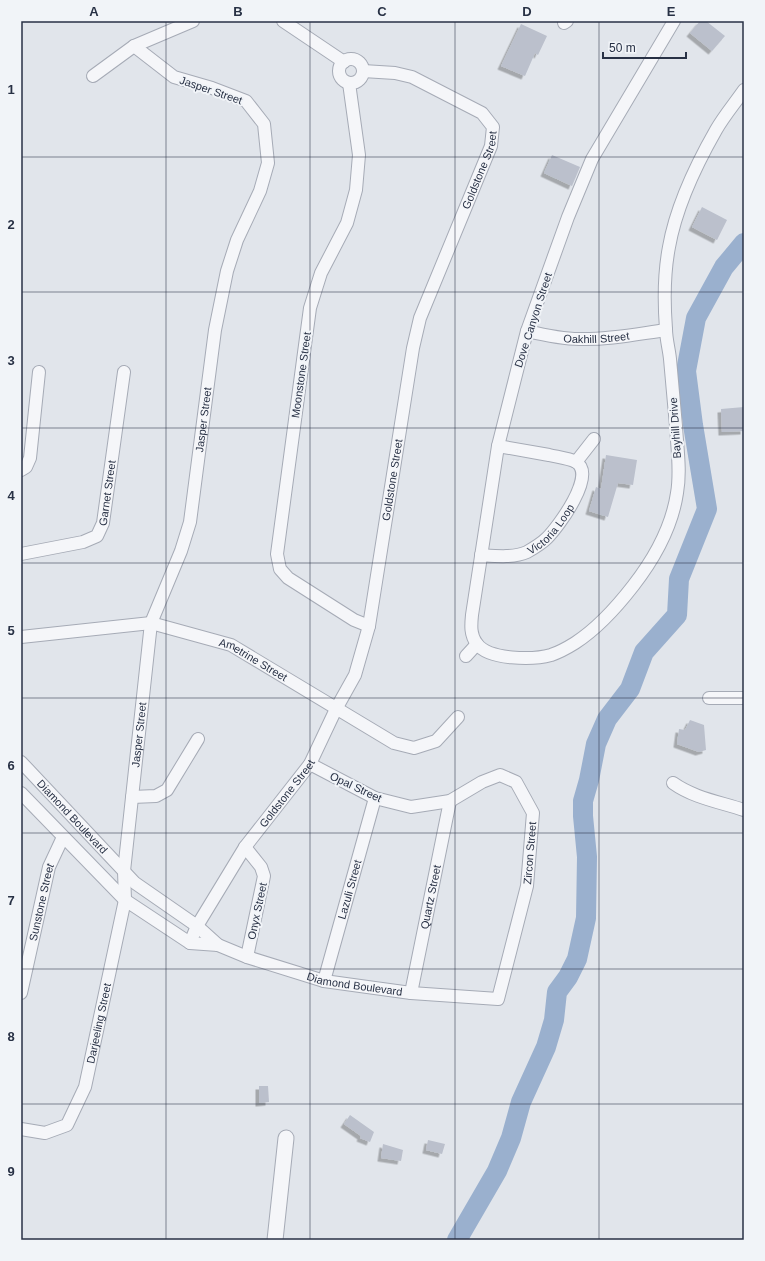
<svg xmlns="http://www.w3.org/2000/svg" width="765" height="1261" font-family="Arial,sans-serif">
<defs>
<filter id="shadow"><feDropShadow dx="-3.5" dy="3.5" stdDeviation="0" flood-color="#0004"/></filter>
</defs>
<rect width="100%" height="100%" fill="#e1e5eb"/>
<g fill="none" stroke-linecap="round" stroke-linejoin="round">
<path stroke="#9ab0ce" stroke-width="20" d="M457 1240 497 1171 511 1138 521 1102 546 1047 554 1020 557 992 568 977 577 959 586 918 587 857 583 816V801L589 780 596 744 607 719 630 689 644 652 677 615 679 579 707 509 693 425 686 371 696 318 724 267 744 243"/>
</g>
<g fill="#bbc0cc" filter="url(#shadow)">
<path d="M700 21H706L725 36 712 51 690 33Z"/>
<path d="M521 24 547 36 538 55 535 53 525 76 501 66Z"/>
<path d="M552 155 580 167 572 186 544 173Z"/>
<path d="M702 207 727 220 717 240 692 227Z"/>
<path d="M744 407V431L722 432 721 409Z"/>
<path d="M606 455 637 460 633 485 618 483 608 517 589 511 596 487 601 489Z"/>
<path d="M690 720 704 725 706 750 699 752 677 744 679 729 685 730Z"/>
<path d="M259 1086H268L269 1102 259 1103Z"/>
<path d="M350 1115 374 1132 370 1142 360 1138 361 1136 344 1124Z"/>
<path d="M428 1140 445 1144 442 1154 426 1150Z"/>
<path d="M383 1144 403 1150 401 1161 381 1158Z"/>
</g>
<g fill="none" stroke-linecap="round" stroke-linejoin="round">
<g stroke="#a6abb6" stroke-width="14">
<g id="minor">
<path d="M283 21 344 62"/>
<path d="M674 21 592 159 568 217 527 331 498 446 472 615C471 625 470 635 477 644 489 660 533 660 551 655 560 652 567 648 575 643 598 628 616 608 633 586 654 559 672 527 677 493 681 471 677 447 676 426 674 403 672 381 670 359 669 349 666 339 666 329 664 303 664 273 669 247 676 207 696 165 716 130 724 116 735 103 744 90"/>
<path d="M564 23 567 21"/>
<circle cx="351" cy="71" r="12"/>
<path d="M93 76 134 46 193 21"/>
<path d="M349 83 359 155 356 190 347 223 321 273 310 308 277 554 280 569 288 578 354 620 369 626"/>
<path id="s1" d="M527 331C544 335 562 339 579 339 608 340 637 334 666 330"/>
<path d="M576 462 594 439"/>
<path d="M21 470 26 467 30 458 39 372"/>
<path id="s2" d="M21 554 83 542 97 536 103 523 124 372"/>
<path id="s3" d="M481 555C495 556 514 558 527 552 534 548 541 544 547 538 558 527 597 475 576 462 568 458 557 457 549 455 532 452 515 449 498 446"/>
<path id="s4" d="M21 637 151 623 231 645 394 743 414 748 436 741 458 717"/>
<path d="M466 656 477 644"/>
<path d="M709 698H744"/>
<path id="s5" d="M21 762 135 883 197 926 218 945"/>
<path d="M673 783C694 798 720 802 744 810"/>
<path id="s6" d="M21 793 125 900 190 943 218 945 247 957 324 981 411 993 498 999 527 886 533 813 516 782 500 775 482 782 450 801 411 807 375 798 310 764"/>
<path d="M132 797 156 796 167 790 198 739"/>
<path d="M245 847 261 867 264 876 247 957"/>
<path id="s7" d="M190 943 197 926 245 847 310 764 336 709 355 675 369 626 413 348 420 318 491 146 493 127 482 113 412 77 395 73 363 71"/>
<path id="s8" d="M324 981 375 798"/>
<path id="s9" d="M21 993 49 867 63 837"/>
<path id="s10" d="M411 993 450 801"/>
<path id="s11" d="M21 1129 45 1133 67 1125 85 1087 125 900 124 871 151 623 181 551 190 522 215 330 227 271 237 240 260 191 268 163 264 124 246 101 212 88 174 77 134 46"/>
</g>
</g>
<g stroke="#a6abb6" stroke-width="17">
<path id="tertiary" d="M275 1240 286 1138"/>
</g>
<use href="#minor" stroke="#f5f6f9" stroke-width="12"/>
<use href="#tertiary" stroke="#f5f6f9" stroke-width="15"/>
</g>
<path fill="none" stroke="#283145" stroke-width="1" stroke-opacity="0.55" d="M166 21V1240M310 21V1240M455 21V1240M599 21V1240M21 157H744M21 292H744M21 428H744M21 563H744M21 698H744M21 833H744M21 969H744M21 1104H744"/>
<g text-anchor="middle" dominant-baseline="central" stroke-width="4" stroke-linejoin="round" paint-order="stroke">
<g font-size="11" fill="#283145" stroke="#f1f4f8">
<text transform="translate(211 90) rotate(19)">Jasper Street</text>
<text stroke="none"><textPath href="#s7" startOffset="839">Goldstone Street</textPath></text>
<text transform="translate(533 320) rotate(-72)">Dove Canyon Street</text>
<text stroke="none"><textPath href="#s1" startOffset="70">Oakhill Street</textPath></text>
<text transform="translate(301 375) rotate(-82)">Moonstone Street</text>
<text stroke="none"><textPath href="#s11" startOffset="771">Jasper Street</textPath></text>
<text transform="translate(675 428) rotate(-94)">Bayhill Drive</text>
<text stroke="none"><textPath href="#s7" startOffset="515">Goldstone Street</textPath></text>
<text stroke="none"><textPath href="#s2" startOffset="123">Garnet Street</textPath></text>
<text stroke="none"><textPath href="#s3" startOffset="80">Victoria Loop</textPath></text>
<text stroke="none"><textPath href="#s4" startOffset="240">Ametrine Street</textPath></text>
<text stroke="none"><textPath href="#s11" startOffset="447">Jasper Street</textPath></text>
<text transform="translate(356 787) rotate(25)">Opal Street</text>
<text stroke="none"><textPath href="#s7" startOffset="179">Goldstone Street</textPath></text>
<text stroke="none"><textPath href="#s5" startOffset="75">Diamond Boulevard</textPath></text>
<text stroke="none"><textPath href="#s6" startOffset="692">Zircon Street</textPath></text>
<text stroke="none"><textPath href="#s8" startOffset="95">Lazuli Street</textPath></text>
<text stroke="none"><textPath href="#s10" startOffset="98">Quartz Street</textPath></text>
<text stroke="none"><textPath href="#s9" startOffset="93">Sunstone Street</textPath></text>
<text transform="translate(257 911) rotate(-78)">Onyx Street</text>
<text stroke="none"><textPath href="#s6" startOffset="398">Diamond Boulevard</textPath></text>
<text stroke="none"><textPath href="#s11" startOffset="155">Darjeeling Street</textPath></text>
</g>
</g>
<rect width="765" height="1261" fill="none" stroke="#f1f4f8" stroke-width="44"/>
<path d="M603 52v6h83v-6" fill="none" stroke="#283145" stroke-width="2"/>
<text x="609" y="52" font-size="12" fill="#283145" stroke="#f1f4f8" stroke-width="3" paint-order="stroke">50 m</text>
<rect x="22" y="22" width="721" height="1217" fill="none" stroke="#283145" stroke-width="1.5"/>
<g font-size="13" text-anchor="middle" font-weight="bold" fill="#283145">
<text x="94" y="16">A</text>
<text x="238" y="16">B</text>
<text x="382" y="16">C</text>
<text x="527" y="16">D</text>
<text x="671" y="16">E</text>
<text x="11" y="94">1</text>
<text x="11" y="229">2</text>
<text x="11" y="365">3</text>
<text x="11" y="500">4</text>
<text x="11" y="635">5</text>
<text x="11" y="770">6</text>
<text x="11" y="905">7</text>
<text x="11" y="1041">8</text>
<text x="11" y="1176">9</text>
</g>
</svg>
